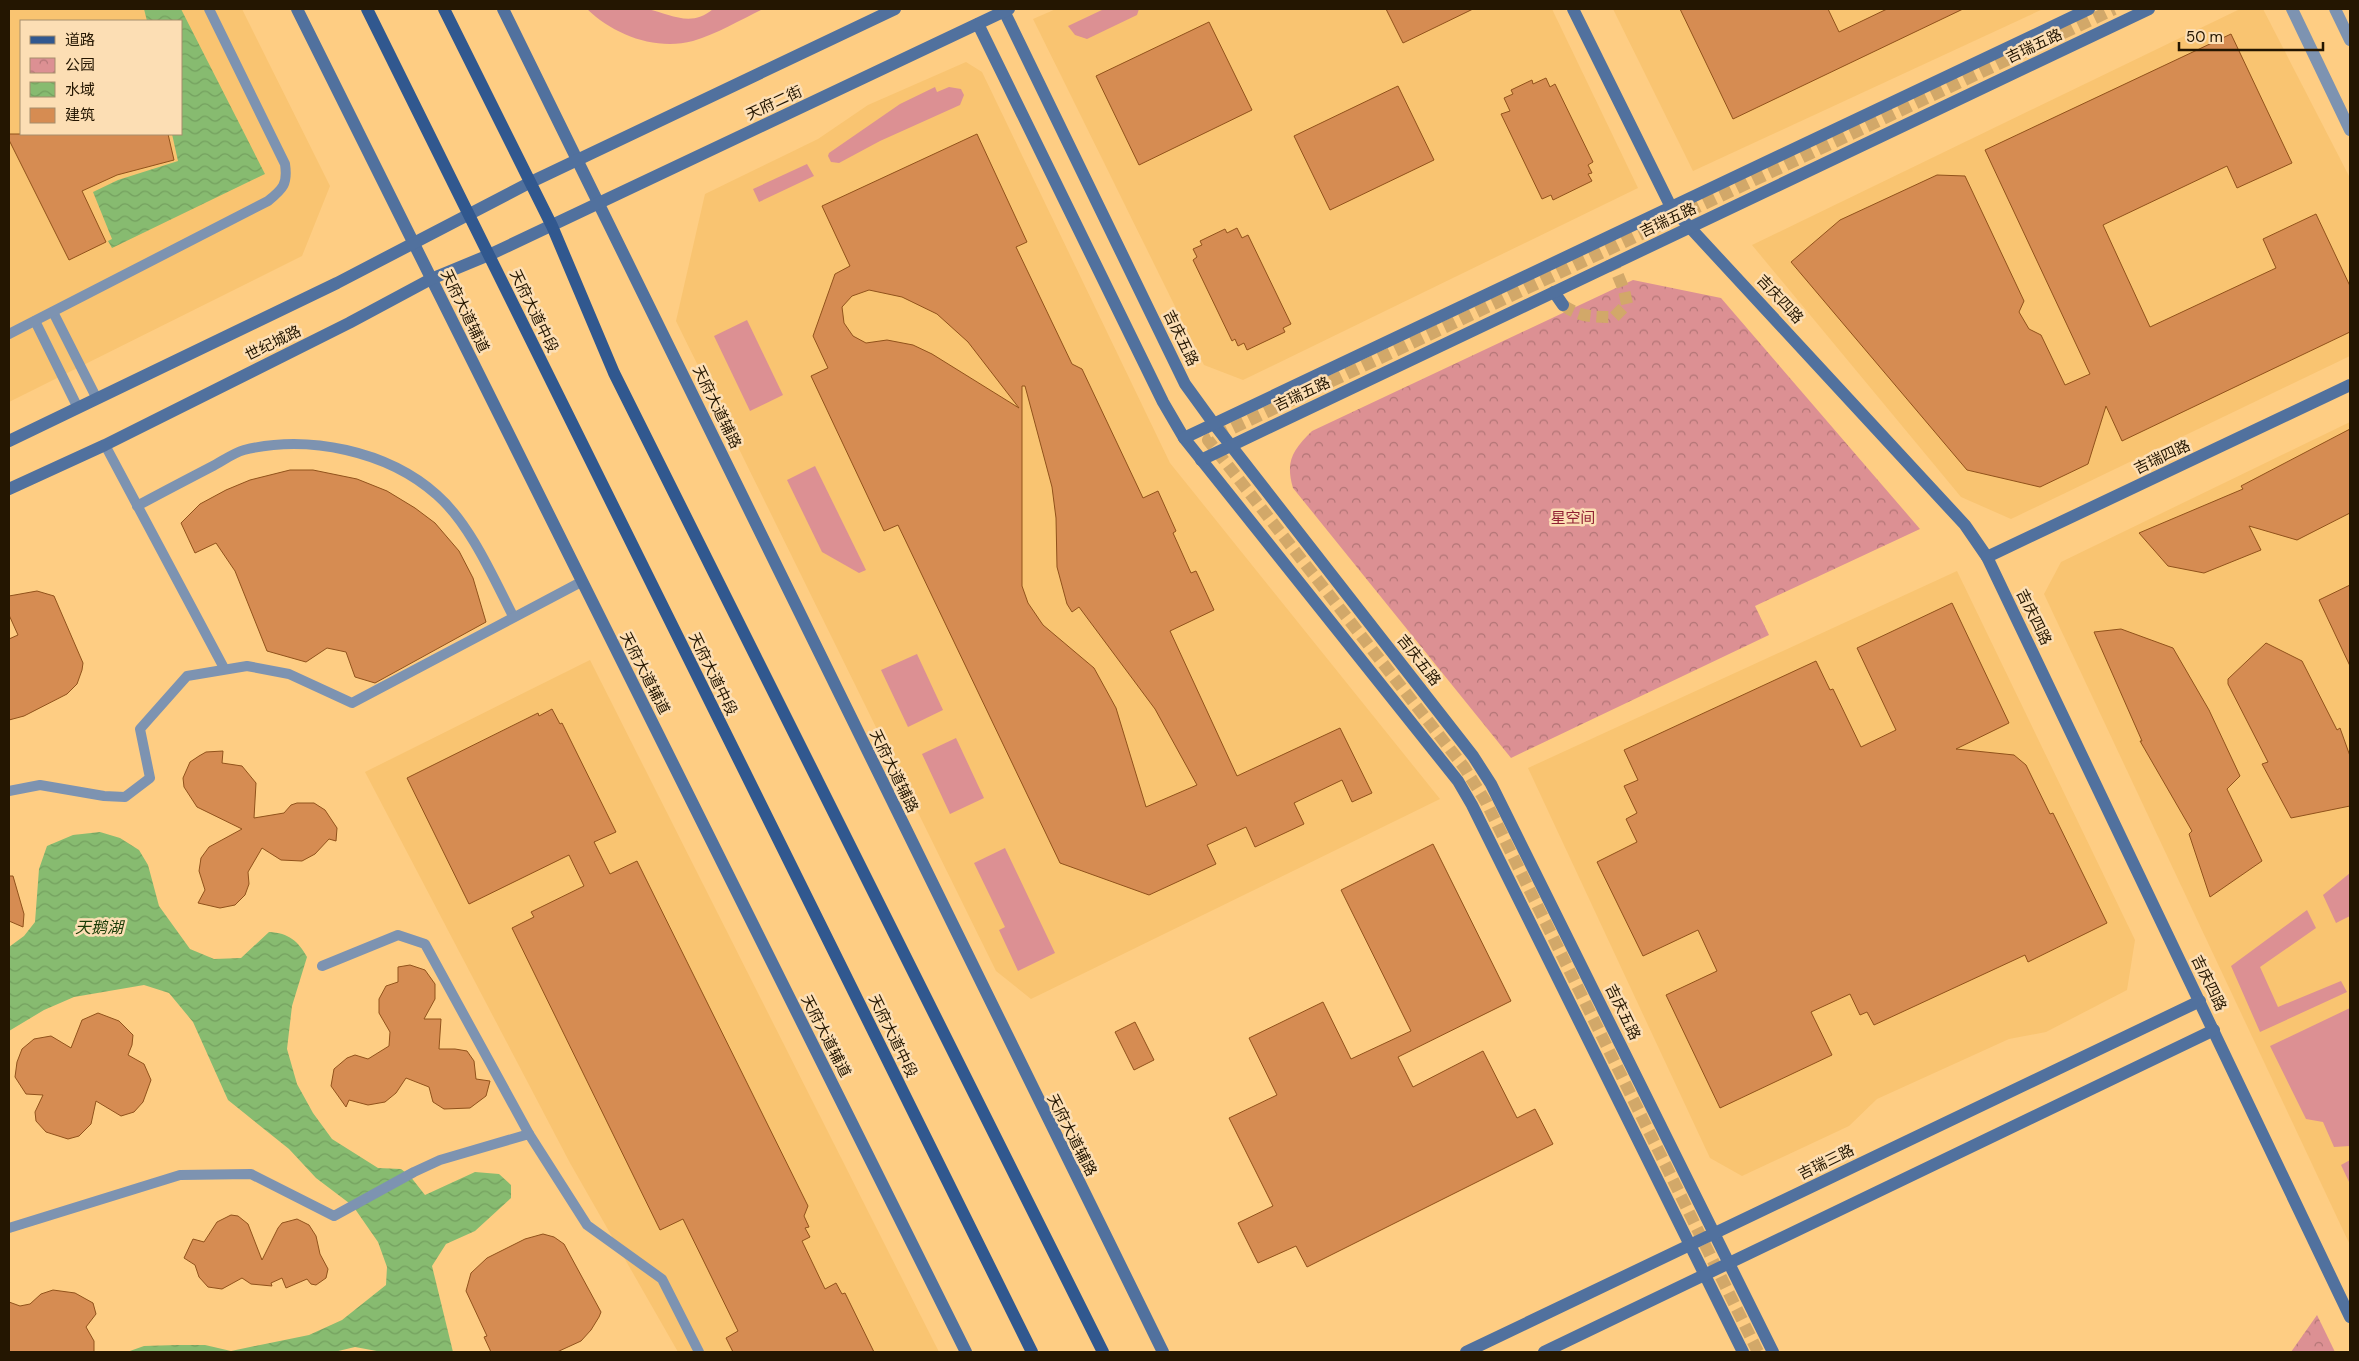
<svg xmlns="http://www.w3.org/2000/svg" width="2359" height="1361" font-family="'DM Sans','Noto Sans SC',sans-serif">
<defs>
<pattern id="park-crowns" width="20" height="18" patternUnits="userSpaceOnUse" patternTransform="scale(1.25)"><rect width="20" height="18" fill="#dc9093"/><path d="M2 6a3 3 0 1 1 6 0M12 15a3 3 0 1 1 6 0" fill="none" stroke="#b27576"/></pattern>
<pattern id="water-waves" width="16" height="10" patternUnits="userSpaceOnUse" patternTransform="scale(1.25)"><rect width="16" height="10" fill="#87bb70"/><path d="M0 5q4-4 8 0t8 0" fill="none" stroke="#74a05f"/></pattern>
</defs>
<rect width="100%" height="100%" fill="#fecd83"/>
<g fill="#f9c471" fill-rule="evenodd">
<path d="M9 9H242L330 186 302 256 9 402ZM21 21H181V134H21Z"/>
<path d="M1056 9H1552L1638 188 1243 380 1204 365 1033 19Z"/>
<path d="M1613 9H2043L1693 171Z"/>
<path d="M2240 9H2263L2350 178V356L2011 519 1961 497 1752 245Z"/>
<path d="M966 62 982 72 1170 463 1440 799 1031 999 996 971 676 321 705 194 818 139 868 105Z"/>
<path d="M2350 422V1245L2044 594 2061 562Z"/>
<path d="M1957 571 2135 940 2127 990 2046 1032 2009 1039 1877 1099 1849 1126 1742 1176 1710 1158 1528 768Z"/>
<path d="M590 660 939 1352H678L570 1163 365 772Z"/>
</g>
<g fill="#dc9093">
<path d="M587 9C606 9 629 5 647 9 671 14 691 28 713 9H763C740 20 717 34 693 41 656 51 614 35 587 9Z"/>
<path d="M1104 9H1139L1137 15 1087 39 1075 35 1068 26Z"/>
<path d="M935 87 937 92 949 87 961 89 964 95 960 105 880 141 839 163 831 162 828 156 829 153 900 104Z"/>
<path d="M807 164 814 176 759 202 753 189Z"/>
<path d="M747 320 783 395 750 411 714 336Z"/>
<path d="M815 466 866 570 859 573 822 552 787 480Z"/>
<path d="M917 654 943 710 908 727 881 670Z"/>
<path d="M956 738 984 798 950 814 922 754Z"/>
<path d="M1005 848 1055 953 1018 971 999 930 1005 927 974 863Z"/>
<path d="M2350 873V916L2336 923 2323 895Z"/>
<path d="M2307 910 2316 928 2260 967 2278 1007 2341 981 2347 992 2260 1032 2231 966Z"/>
<path d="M2350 1008V1146L2334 1147 2323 1122 2306 1119 2270 1046Z"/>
<path d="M2350 1160V1184L2341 1165Z"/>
</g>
<g fill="url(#park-crowns)">
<path d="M1633 280 1721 298 1920 529 1755 606 1769 635 1511 758 1293 488C1285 461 1293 450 1312 431Z"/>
<path d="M2317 1315 2335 1352H2291Z"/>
</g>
<g fill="url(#water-waves)">
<path d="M144 9H181L265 174 112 248 108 241 112 239 93 192 118 180 178 161 172 134H181V21H147Z"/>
<path d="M100 832 120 838 139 850 148 865 159 906 190 949 214 959 241 958 269 932C289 933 298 941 307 957L292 1006 287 1049 297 1084 313 1113 332 1139 378 1168 401 1169 410 1176 425 1195 475 1172 499 1174 511 1185V1198L475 1231 446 1244 432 1266 453 1352H382L355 1347 334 1352H127L144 1346 177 1345H205L231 1351 309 1335 342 1320 386 1285 387 1267 378 1242 353 1206 316 1178 289 1149 228 1100 193 1022 169 993 144 985 74 997 44 1010 9 1031V947L24 936 35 922 39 869 47 846 73 835Z"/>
</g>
<g fill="#d68c52" stroke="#91521b" fill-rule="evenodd">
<path d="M1386 9H1473L1403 43Z"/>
<path d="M1680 9H1828L1839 32 1887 9H1963L1733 119Z"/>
<path d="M1209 22 1252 110 1139 165 1096 76Z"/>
<path d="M2231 34 2292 163 2237 188 2227 166 2103 225 2150 327 2276 268 2263 239 2316 214 2350 286V332L2122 441 2106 406 2088 464 2040 487 1967 470 1791 262 1840 220 1937 175 1965 176 2024 301 2019 312 2029 329 2041 335 2065 385 2090 374 1985 150Z"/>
<path d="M1546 78 1550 87 1555 84 1593 162 1588 165 1592 173 1588 174 1592 181 1553 200 1551 195 1542 199 1501 114 1510 111 1504 98 1513 94 1511 90 1532 80 1533 84Z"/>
<path d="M1398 86 1434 160 1330 210 1294 136Z"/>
<path d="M9 134H168L174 160 117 175 82 191 106 242 69 260 9 140Z"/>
<path d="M977 134 1027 242 1016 247 1072 364 1082 369 1143 498 1158 491 1176 531 1173 533 1191 573 1196 571 1214 610 1170 631 1237 776 1340 728 1372 793 1352 802 1342 780 1294 803 1304 824 1255 847 1246 827 1207 845 1216 864 1149 895 1060 863 898 525 884 531 811 376 828 368 813 336 835 274 850 266 822 206ZM869 290 902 297 937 314 968 342 1019 408 932 354 913 345 887 340 866 343 853 336 844 323 842 307 852 296ZM1022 386H1025L1052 487 1056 518 1057 567 1067 604 1072 612 1079 607 1155 709 1197 785 1146 807 1116 708 1094 668 1043 625 1028 603 1022 586Z"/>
<path d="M1237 228 1242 238 1248 235 1291 324 1283 328 1285 332 1247 350 1244 343 1238 346 1235 339 1232 341 1193 260 1197 257 1193 249 1202 245 1200 241 1225 229 1227 233Z"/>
<path d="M2350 429V513L2297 540 2249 526 2261 550 2204 573 2168 566 2139 533 2243 489 2241 486Z"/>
<path d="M290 470H313L357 479 387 491 415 508 435 523 459 551 473 578 486 622 375 683 355 677 346 652 327 648 306 662 267 651 235 571 216 543 195 553 181 523 200 504 226 490 250 480Z"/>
<path d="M2350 585V666L2319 600Z"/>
<path d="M37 591 54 596 83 663 82 670 77 684 67 694 24 716 9 720V639L18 635 9 615V596Z"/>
<path d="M1952 603 2009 723 1956 749 2014 755 2026 765 2050 814 2053 813 2107 923 2028 962 2025 955 1874 1025 1867 1012 1860 1015 1850 994 1811 1012 1832 1055 1720 1108 1666 995 1717 971 1698 930 1643 956 1597 862 1637 842 1626 819 1637 813 1624 786 1638 780 1624 750 1816 661 1830 690 1833 689 1861 747 1896 730 1857 648Z"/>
<path d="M2121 629 2173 648 2209 710 2240 776 2227 789 2262 861 2210 897 2189 834 2192 831 2140 741H2142L2094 632Z"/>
<path d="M2266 643 2302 661 2337 730 2340 728 2350 756V806L2291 818 2262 764 2268 762 2228 684V679Z"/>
<path d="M552 709 560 724 562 723 616 832 594 842 610 874 637 861 808 1206 804 1216 809 1227 805 1228 810 1237 802 1241 825 1289 836 1283 842 1294 845 1293 874 1352H733L726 1338 738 1331 683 1219 660 1230 512 928 534 917 531 912 584 886 569 855 469 904 407 778 538 713 539 716Z"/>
<path d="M223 751 222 763 242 766 256 783 254 818 284 813 291 805 297 803H314L325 810 337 828 336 841 329 839 315 854 302 861 281 860 262 848 248 872 249 884 245 895 235 905 220 908 198 903 205 890 199 871 201 858 209 847 242 829 197 807 184 787 183 778 190 762 199 756 206 752Z"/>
<path d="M1433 844 1511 1001 1398 1057 1413 1087 1483 1051 1517 1118 1535 1109 1553 1144 1307 1267 1296 1246 1258 1263 1238 1223 1273 1206 1229 1118 1277 1095 1249 1038 1323 1002 1351 1059 1411 1031 1341 890Z"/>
<path d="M9 876H13L24 914 23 927 9 921Z"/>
<path d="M410 965 425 970 435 984V999L424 1019H441L439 1049H455L467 1051 474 1061 476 1079 490 1081 486 1096 470 1108 444 1109 433 1102 429 1087 406 1078 396 1093 385 1102 368 1105 349 1100 346 1107 331 1086 334 1069 347 1058 355 1055 368 1059 389 1046 390 1032 379 1013V999L386 986 398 982V967Z"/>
<path d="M98 1013 119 1021 133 1035 132 1045 128 1055 144 1064 151 1080 143 1102 134 1112 121 1116 96 1101 91 1124 79 1136 68 1139 46 1132 36 1121 35 1112 43 1095 26 1094 15 1077 17 1062 22 1049 34 1039 51 1036 71 1048 82 1020Z"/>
<path d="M1135 1022 1154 1060 1134 1070 1115 1032Z"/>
<path d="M231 1215 238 1216 248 1224 262 1260 278 1228 282 1223 297 1219 309 1225 316 1236 320 1254 328 1269 326 1278 316 1285 311 1284 307 1279 286 1288 282 1278 271 1283 272 1286 251 1284 242 1278 222 1289 208 1287 199 1277 195 1265 184 1258 193 1239 204 1242 217 1222Z"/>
<path d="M543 1234 554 1237 564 1244 601 1312 599 1317 591 1330 581 1341 557 1352H491L484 1337 487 1336 466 1291 471 1273 487 1258 525 1239Z"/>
<path d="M53 1290 75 1293 93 1303 96 1314 86 1327 94 1341V1352H9V1302L20 1306 30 1304 41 1294Z"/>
</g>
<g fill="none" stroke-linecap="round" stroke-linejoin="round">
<g stroke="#d2a869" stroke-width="12" stroke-dasharray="12 6" stroke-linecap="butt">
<path d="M1563 305C1579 317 1594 317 1614 317L1627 304 1624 290 1609 254"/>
<path d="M1758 1352 1486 802 1464 767 1208 440 2114 9"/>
</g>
<g stroke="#7d93b1" stroke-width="10">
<path d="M53 312 97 399"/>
<path d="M35 321 78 408"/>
<path d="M9 334 268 201C283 189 288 184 285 164L209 9"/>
<path d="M105 445 224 668"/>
<path d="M137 506C161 493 186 480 211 467 221 462 233 453 244 450 308 434 388 451 437 495 470 524 493 577 513 616"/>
<path d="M9 791 40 785 104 796 125 797 150 778 140 729 187 676 247 666 289 674 352 703 581 582"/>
<path d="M322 966 398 935 425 944 529 1134"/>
<path d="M9 1228 180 1175 251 1174 334 1216 414 1172 440 1160 529 1134 587 1225 662 1279 699 1352"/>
</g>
<g stroke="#7d93b1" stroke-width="12">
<path d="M2292 9 2350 130"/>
<path d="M2335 9 2350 40"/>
</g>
<g stroke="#51719e" stroke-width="12">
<path d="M297 9 966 1352"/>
<path d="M503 9C725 456 940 906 1163 1352"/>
<path d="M1573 9 1671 207 1965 525 1987 557 2350 1317"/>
<path d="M1004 11 1185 384 1214 424 1473 756 1491 784 1773 1352"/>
<path d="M978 24 1163 402 1184 438 1458 781 1472 805 1743 1352"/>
<path d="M1554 292 1563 305"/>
<path d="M1184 438 2089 9"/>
<path d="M9 441 337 283 531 182 895 9"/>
<path d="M1201 460 2149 9"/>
<path d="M9 489 105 445 349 323 431 279 489 255 1009 9"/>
<path d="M1987 557 2350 385"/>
<path d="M1466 1352 2200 1001"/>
<path d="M1544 1352 2214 1030"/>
</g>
<g stroke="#31588f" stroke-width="12">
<path d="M367 9 1032 1352"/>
<path d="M444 9 552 226 614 373 1103 1352"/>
</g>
</g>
<g text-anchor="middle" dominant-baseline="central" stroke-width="5" stroke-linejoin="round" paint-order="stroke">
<g font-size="15" fill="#241601" stroke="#fcdeb4">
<text transform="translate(2034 46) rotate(-25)">吉瑞五路</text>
<text transform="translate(774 103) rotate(-25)">天府二街</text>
<text transform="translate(1668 220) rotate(-25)">吉瑞五路</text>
<text transform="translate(1780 299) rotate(47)">吉庆四路</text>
<text transform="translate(465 311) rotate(64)">天府大道辅道</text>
<text transform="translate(534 311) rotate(64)">天府大道中段</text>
<text transform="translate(1181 338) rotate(64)">吉庆五路</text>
<text transform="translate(273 343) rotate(-26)">世纪城路</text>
<text transform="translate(1302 394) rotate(-25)">吉瑞五路</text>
<text transform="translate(717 407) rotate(64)">天府大道辅路</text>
<text transform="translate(2162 457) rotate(-25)">吉瑞四路</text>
<text transform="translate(2034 617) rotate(64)">吉庆四路</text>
<text transform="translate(1419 660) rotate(52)">吉庆五路</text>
<text transform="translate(645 673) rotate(63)">天府大道辅道</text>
<text transform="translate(713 674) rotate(64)">天府大道中段</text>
<text transform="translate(894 771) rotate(64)">天府大道辅路</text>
<text transform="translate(2209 983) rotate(64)">吉庆四路</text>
<text transform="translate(1623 1012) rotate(64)">吉庆五路</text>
<text transform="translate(826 1036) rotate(63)">天府大道辅道</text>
<text transform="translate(893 1036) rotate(64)">天府大道中段</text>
<text transform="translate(1072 1135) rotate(63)">天府大道辅路</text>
<text transform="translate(1826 1162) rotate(-26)">吉瑞三路</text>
</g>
<g font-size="15" fill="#902033" stroke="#fcdeb4">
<text x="1573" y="518">星空间</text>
</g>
<g font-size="16" font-style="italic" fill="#193b06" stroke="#fcdeb4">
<text x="99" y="927">天鹅湖</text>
</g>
</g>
<rect width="2359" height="1361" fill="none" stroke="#241601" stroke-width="20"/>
<rect x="20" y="20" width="162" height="115" fill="#fcdeb4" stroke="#a68e6c"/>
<rect x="30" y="36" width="25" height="8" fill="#31588f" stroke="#a68e6c"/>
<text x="65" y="45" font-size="15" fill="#241601">道路</text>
<rect x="30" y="58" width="25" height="15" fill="url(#park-crowns)" stroke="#a68e6c"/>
<text x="65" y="70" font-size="15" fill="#241601">公园</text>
<rect x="30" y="82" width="25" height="15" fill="url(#water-waves)" stroke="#a68e6c"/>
<text x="65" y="95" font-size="15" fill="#241601">水域</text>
<rect x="30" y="108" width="25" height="15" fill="#d68c52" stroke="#a68e6c"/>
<text x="65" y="120" font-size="15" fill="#241601">建筑</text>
<path d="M2179 42v8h144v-8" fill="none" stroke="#241601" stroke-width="2.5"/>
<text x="2186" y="42" font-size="15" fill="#241601" stroke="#fcdeb4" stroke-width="4" paint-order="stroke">50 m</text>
</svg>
